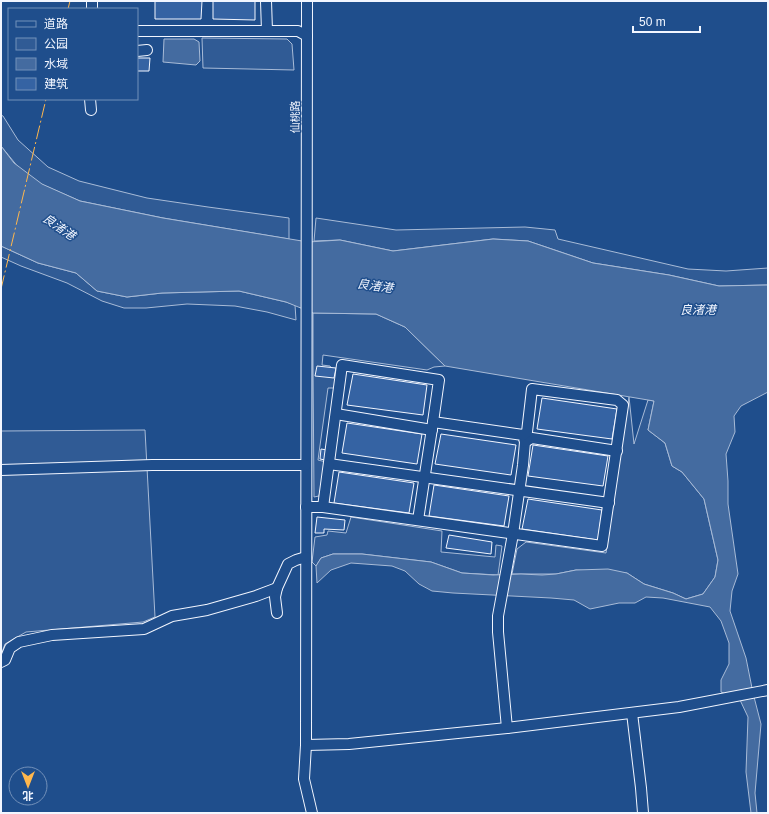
<svg xmlns="http://www.w3.org/2000/svg" width="769" height="814" font-family="Helvetica,'Noto Sans SC',sans-serif">
<rect width="100%" height="100%" fill="#1f4e8c"/>
<g fill="#305b95" stroke="#a8bbd7">
<path d="M202 38 287 39 292 44 294 70 203 68Z"/>
<path d="M1 115 3 116 18 140 48 167 79 181 147 198 208 207 289 218V239L163 218 80 201 27 178 1 146Z"/>
<path d="M316 218 396 230 525 227 555 230 558 239 688 269 726 271 768 268V285L719 286 669 275 593 263 528 241 493 239 393 251 340 240 314 241Z"/>
<path d="M1 246 38 263 76 273 97 291 127 297 162 293 239 291 286 302 295 305 296 320 267 312 235 306 187 304 146 308H124L102 301 67 283 21 266 1 257Z"/>
<path d="M313 313 376 314 405 327 445 366 434 367 427 370 323 355 322 365 330 366 336 375 335 388H328L318 460 326 462 319 496 314 497 313 364Z"/>
<path d="M629 397 634 444 648 400 654 401 648 430 665 443 672 466 682 472 704 499 718 560 715 577 703 594 686 599 673 593 644 584 627 573 576 570 556 574H512L517 549 526 542 606 553Z"/>
<path d="M145 430 155 617 143 622 26 632 5 644 1 655V431Z"/>
<path d="M351 517 442 531 441 552 495 557 496 545 502 546 498 575 462 573 431 562 362 554H333L321 558 316 566 312 562 315 537 327 535 328 531 346 533Z"/>
</g>
<g fill="#446ba0" stroke="#a8bbd7">
<path d="M164 39H194L199 42 200 61 196 65 163 62Z"/>
<path d="M1 146 14 163 42 184 80 201 163 218 308 242 340 240 393 251 493 239 528 241 593 263 669 275 719 286 768 285V392L741 406 734 416 735 432 726 454 728 481V504L738 574 732 591 730 611 746 658 753 693 761 724 755 793 757 813H751L746 772 748 717 740 700 721 692V680L729 664V643L721 621 710 607 663 598 646 597 635 603H619L590 609 574 600 551 598 453 593 432 591 419 584 405 571 392 566 351 563 331 570 317 583 316 566 321 558 333 554H362L431 562 462 573 493 575 521 574 542 575 556 574 576 570 608 569 627 573 644 584 673 593 686 599 703 594 715 577 718 560 704 499 682 472 672 466 665 443 648 430 654 401 445 366 405 327 376 314 313 313 286 302 239 291 162 293 127 297 97 291 76 273 38 263 1 246Z"/>
</g>
<g fill="#3563a3" stroke="#f2f6ff">
<path d="M155 1H202L201 19H155Z"/>
<path d="M213 1H255V20L213 19Z"/>
<path d="M137 58H150L149 71H137Z"/>
<path d="M317 366 336 368 334 378 315 376Z"/>
<path d="M353 374 427 385 423 415 347 405Z"/>
<path d="M542 398 617 409 612 439 537 429Z"/>
<path d="M347 423 422 434 417 464 342 453Z"/>
<path d="M441 434 516 445 511 475 435 464Z"/>
<path d="M533 445 608 456 603 486 528 476Z"/>
<path d="M321 449 327 450 325 460 320 459Z"/>
<path d="M339 472 414 483 409 513 334 503Z"/>
<path d="M434 485 509 496 504 526 429 516Z"/>
<path d="M528 499 602 510 598 540 522 529Z"/>
<path d="M317 517 345 520 344 530 324 529V533H315Z"/>
<path d="M449 535 492 542 491 554 446 548Z"/>
</g>
<g fill="none" stroke-linecap="round" stroke-linejoin="round">
<g stroke="#f2f6ff" stroke-width="12">
<g id="minor">
<path d="M92 1V9"/>
<path d="M266 1 267 31"/>
<path d="M307 1 306 745 349 744 507 728 679 707 768 690"/>
<path d="M137 31H298L307 36"/>
<path d="M137 51 147 50"/>
<path d="M90 99 91 110"/>
<path d="M336 414 432 430"/>
<path d="M433 422 523 435 525 442 523 465 513 534 498 616V632L507 728"/>
<path d="M525 442 532 438 617 451"/>
<path d="M329 464 609 503"/>
<path d="M1 470 152 465H306"/>
<path d="M306 507H323L602 546 623 405 617 400 532 389 527 432 523 435"/>
<path d="M323 507 342 365 439 380 433 422 418 520"/>
<path d="M277 613 275 597 277 588 288 564 296 560 306 557"/>
<path d="M1 662 5 660 10 648 19 642 52 635 144 629 172 616 207 610 256 596 277 588"/>
<path d="M632 713 641 788 643 813"/>
<path d="M306 745 304 779 312 813"/>
</g>
</g>
<use href="#minor" stroke="#1f4e8c" stroke-width="10"/>
<g stroke="#ffb74d" stroke-width="1" stroke-dasharray="14 3 2 3" stroke-linecap="butt">
<path d="M68 9 70 1"/>
<path d="M1 289 46 99"/>
</g>
</g>
<g text-anchor="middle" dominant-baseline="central" stroke-width="3" stroke-linejoin="round" paint-order="stroke">
<g font-size="11" fill="#f2f6ff" stroke="#1f4e8c">
<text transform="translate(295 117) rotate(-90)">仙桃路</text>
</g>
<g font-size="12" font-style="italic" fill="#f2f6ff" stroke="#1f4e8c">
<text transform="translate(59 227) rotate(34)">良渚港</text>
<text transform="translate(375 286) rotate(8)">良渚港</text>
<text x="698" y="310">良渚港</text>
</g>
</g>
<rect width="769" height="814" fill="none" stroke="#f2f6ff" stroke-width="4"/>
<rect x="8" y="8" width="130" height="92" fill="#1f4e8c" stroke="#7391ba"/>
<rect x="16" y="21" width="20" height="6" fill="#1f4e8c" stroke="#7391ba"/>
<text x="44" y="28" font-size="12" fill="#f2f6ff">道路</text>
<rect x="16" y="38" width="20" height="12" fill="#305b95" stroke="#7391ba"/>
<text x="44" y="48" font-size="12" fill="#f2f6ff">公园</text>
<rect x="16" y="58" width="20" height="12" fill="#446ba0" stroke="#7391ba"/>
<text x="44" y="68" font-size="12" fill="#f2f6ff">水域</text>
<rect x="16" y="78" width="20" height="12" fill="#3563a3" stroke="#7391ba"/>
<text x="44" y="88" font-size="12" fill="#f2f6ff">建筑</text>
<g transform="translate(28 786) rotate(180)"><circle r="19" fill="#1f4e8c" stroke="#7391ba"/>
<path d="M0-3L7 15L0 10L-7 15Z" fill="#ffb74d"/>
<text y="-6" font-size="11" font-weight="bold" text-anchor="middle" fill="#f2f6ff">北</text>
</g>
<path d="M633 26v6h67v-6" fill="none" stroke="#f2f6ff" stroke-width="2"/>
<text x="639" y="26" font-size="12" fill="#f2f6ff" stroke="#1f4e8c" stroke-width="3" paint-order="stroke">50 m</text>
</svg>
